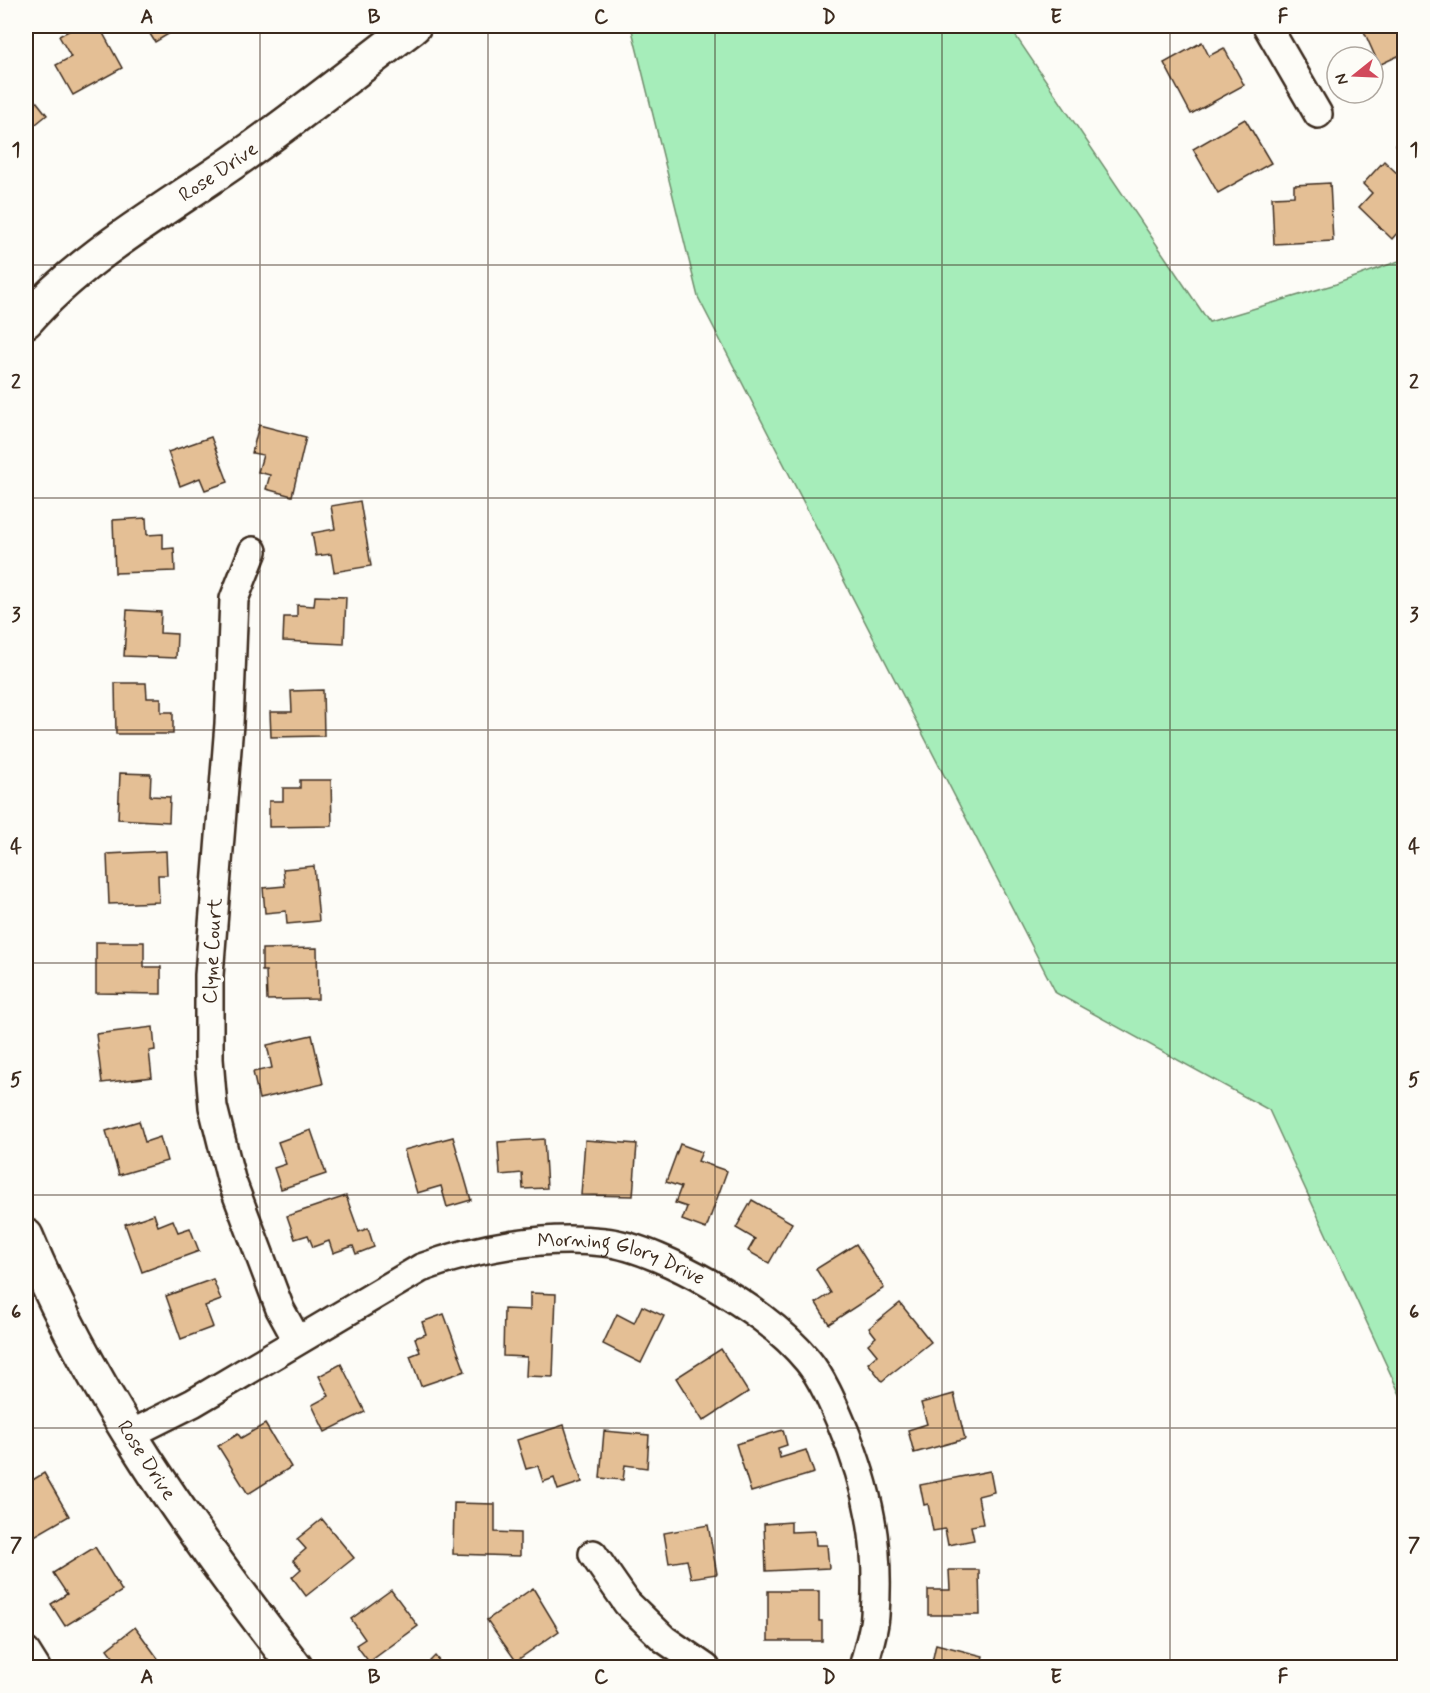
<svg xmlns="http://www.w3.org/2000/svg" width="1430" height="1693" font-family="Mynerve,sans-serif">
<rect width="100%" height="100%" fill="#fdfcf7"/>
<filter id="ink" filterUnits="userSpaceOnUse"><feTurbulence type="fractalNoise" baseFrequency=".0167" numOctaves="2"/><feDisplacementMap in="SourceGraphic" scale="12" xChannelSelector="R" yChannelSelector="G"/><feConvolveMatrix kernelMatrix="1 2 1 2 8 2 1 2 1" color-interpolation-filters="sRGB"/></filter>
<g filter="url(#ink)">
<path fill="#a6edba" stroke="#708c6c" stroke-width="1.5" d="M631 26H1009L1209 322 1336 284 1404 259V1419L1403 1401 1269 1110 1056 993 698 297Z"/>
<g fill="#e4bf95" stroke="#3b2a1e" stroke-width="1.5">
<path d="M78 26H99L122 68 73 95 56 65 71 57 59 36Z"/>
<path d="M145 26H182L155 42Z"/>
<path d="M1365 26H1404V59L1402 54 1379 65 1362 27Z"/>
<path d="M1202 42 1209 56 1224 48 1244 85 1191 114 1164 63Z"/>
<path d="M26 88 47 115 26 132Z"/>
<path d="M1404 110V147L1396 145Z"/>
<path d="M1245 119 1271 163 1218 193 1193 149Z"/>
<path d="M1384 161 1400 176 1404 171V225L1392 239 1359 207 1372 193 1363 184Z"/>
<path d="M1330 183 1333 241 1274 244 1272 197 1294 196V185Z"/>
<path d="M259 425 306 437 292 496 266 489 270 475 258 472 263 455 252 453Z"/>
<path d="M211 437 228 482 205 490 200 478 180 486 168 452Z"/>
<path d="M360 501 371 566 334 572 331 554 316 556 312 533 335 529 331 506Z"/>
<path d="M146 518 147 535 163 534V549L174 548 175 571 115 573 113 520Z"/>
<path d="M315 596 346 597 344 644 283 641 284 617H297V605L314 606Z"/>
<path d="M127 610 161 612 160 633 177 634 176 658 124 656Z"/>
<path d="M115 683H146L147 698H161V712H173V734H116Z"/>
<path d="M323 690 324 736 271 737 270 712H292L291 691Z"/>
<path d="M120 773 151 774 150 796 170 797 169 822 118 819Z"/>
<path d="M300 780H331L332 826 269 827V801H283V788H300Z"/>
<path d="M166 851 167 875H158L159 902 109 904 107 854Z"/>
<path d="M314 866 319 921 287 924 286 911 265 913 263 888 285 886 283 869Z"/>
<path d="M96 942H144V967H161V994L96 993Z"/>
<path d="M317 948 318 999 267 1000 266 971H262V949Z"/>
<path d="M153 1027 155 1050 149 1051 152 1077 102 1083 96 1034Z"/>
<path d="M312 1035 323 1084 259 1099 253 1072 272 1068 267 1045Z"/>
<path d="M139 1121 145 1142 160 1137 167 1161 119 1175 106 1131Z"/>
<path d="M311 1130 326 1174 281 1189 274 1168 286 1164 278 1142Z"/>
<path d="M453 1137 471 1200 447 1207 441 1186 417 1193 404 1150Z"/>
<path d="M544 1139 547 1188 523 1189 522 1173 500 1175 498 1142Z"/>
<path d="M585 1140 637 1144 633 1196 581 1195Z"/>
<path d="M680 1144 702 1152 698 1161 727 1171 706 1229 682 1220 687 1207 675 1203 681 1187 666 1182Z"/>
<path d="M346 1196 359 1232 368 1228 374 1247 356 1254 353 1246 333 1253 329 1241 313 1247 308 1235 295 1239 287 1216Z"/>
<path d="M752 1200 792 1223 769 1263 748 1251 755 1239 736 1228Z"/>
<path d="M154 1214 158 1226 173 1220 178 1232 190 1228 199 1251 142 1272 125 1224Z"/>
<path d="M856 1244 884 1288 829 1324 816 1303 831 1293 816 1269Z"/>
<path d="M213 1279 221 1300 205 1306 213 1327 181 1339 166 1296Z"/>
<path d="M530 1293 556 1294 553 1377 526 1376 527 1357 503 1356 504 1309 530 1310Z"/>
<path d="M900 1303 931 1342 882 1381 868 1363 877 1355 868 1344 876 1337 869 1328Z"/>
<path d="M642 1306 664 1316 641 1363 603 1344 617 1314 634 1323Z"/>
<path d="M444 1314 465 1371 421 1386 410 1356 420 1352 415 1338 426 1334 422 1322Z"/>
<path d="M721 1349 748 1392 703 1421 676 1378Z"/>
<path d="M341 1364 365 1412 325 1432 312 1405 329 1396 319 1376Z"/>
<path d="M954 1394 965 1439 914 1453 908 1430 927 1424 921 1403Z"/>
<path d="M265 1424 291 1467 248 1494 218 1446 238 1434 241 1438Z"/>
<path d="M564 1425 582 1482 558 1490 554 1478 543 1482 538 1466 526 1469 517 1440Z"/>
<path d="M783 1430 787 1445 778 1448 780 1458 806 1450 814 1473 751 1492 736 1444Z"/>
<path d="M604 1431 649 1435 647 1468 625 1465 623 1480 600 1478Z"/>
<path d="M990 1471 994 1492 978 1496 983 1524 971 1526 974 1540 948 1545 945 1529 933 1531 928 1504 924 1505 920 1485Z"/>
<path d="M44 1473 69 1516 26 1541V1484Z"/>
<path d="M454 1503 495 1504V1532L520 1533V1556L453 1554Z"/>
<path d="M322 1519 354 1558 306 1596 292 1577 301 1569 293 1560 306 1549 297 1539Z"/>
<path d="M791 1522V1532L815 1531 816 1545H827L829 1568 766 1571 764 1524Z"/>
<path d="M708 1525 717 1574 691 1578 687 1560 669 1563 664 1533Z"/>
<path d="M95 1547 122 1591 65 1626 51 1604 67 1594 53 1573Z"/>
<path d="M949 1570H979L980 1615H928V1590H950Z"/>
<path d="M533 1588 559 1631 516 1661 487 1620Z"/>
<path d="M391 1590 418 1626 369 1662 356 1645 365 1639 351 1619Z"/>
<path d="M768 1591H819V1621H822V1641H768Z"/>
<path d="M135 1627 162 1664 158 1668H116L119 1665 107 1649Z"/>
<path d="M936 1644 983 1656 980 1668H912L913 1663 931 1667Z"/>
<path d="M435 1656 445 1668H423Z"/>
<path d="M612 1658 622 1668H604Z"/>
</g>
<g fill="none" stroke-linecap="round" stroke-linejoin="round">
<g stroke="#3b2a1e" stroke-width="32">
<g id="street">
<path d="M1267 26 1318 114"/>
<path d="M253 551 234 599 229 724 209 975V1059L213 1107 231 1179 280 1309 297 1340"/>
<path id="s1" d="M129 1435 193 1403 421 1268C478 1247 544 1235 604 1242 636 1245 681 1267 709 1283 744 1304 781 1328 808 1361 822 1378 833 1404 842 1425 869 1489 880 1545 875 1615 874 1632 867 1651 863 1668"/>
<path d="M593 1554 627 1603 664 1639 706 1668"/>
<path d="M26 1652 36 1668"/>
</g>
</g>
<g stroke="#3b2a1e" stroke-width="38">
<g id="secondary">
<path id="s2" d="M26 321C80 258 163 211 232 163 294 120 353 72 414 26"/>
<path id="s3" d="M26 1236C91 1393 192 1534 296 1668"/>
</g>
</g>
<use href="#street" stroke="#fdfcf7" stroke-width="27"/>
<use href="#secondary" stroke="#fdfcf7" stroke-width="33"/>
</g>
</g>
<path fill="none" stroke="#3b2a1e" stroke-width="1.5" stroke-opacity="0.55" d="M260 26V1668M488 26V1668M715 26V1668M942 26V1668M1170 26V1668M26 265H1404M26 498H1404M26 730H1404M26 963H1404M26 1195H1404M26 1428H1404"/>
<g text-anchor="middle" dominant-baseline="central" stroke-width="6" stroke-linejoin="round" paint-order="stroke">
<g font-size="20" fill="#3b2a1e" stroke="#fdfcf7">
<text stroke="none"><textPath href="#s2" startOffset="244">Rose Drive</textPath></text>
<text transform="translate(213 951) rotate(-87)">Clyne Court</text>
<text stroke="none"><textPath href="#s1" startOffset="543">Morning Glory Drive</textPath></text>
<text stroke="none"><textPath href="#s3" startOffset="255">Rose Drive</textPath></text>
</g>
</g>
<rect width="1430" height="1693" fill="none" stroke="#fdfcf7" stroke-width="66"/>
<g transform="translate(1355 75) rotate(252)"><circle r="28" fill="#fdfcf7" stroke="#afa8a0" stroke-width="1.5"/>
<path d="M0-4.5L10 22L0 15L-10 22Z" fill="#d1495b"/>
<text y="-9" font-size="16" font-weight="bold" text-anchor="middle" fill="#3b2a1e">N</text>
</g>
<rect x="33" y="33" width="1364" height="1627" fill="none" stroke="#3b2a1e" stroke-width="2"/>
<g font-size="20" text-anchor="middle" font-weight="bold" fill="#3b2a1e">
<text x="147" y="23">A</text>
<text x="374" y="23">B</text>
<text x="601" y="23">C</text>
<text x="829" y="23">D</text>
<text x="1056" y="23">E</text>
<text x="1283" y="23">F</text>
<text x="16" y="156">1</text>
<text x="1414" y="156">1</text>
<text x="16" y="388">2</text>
<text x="1414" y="388">2</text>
<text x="16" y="621">3</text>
<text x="1414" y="621">3</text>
<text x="16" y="853">4</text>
<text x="1414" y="853">4</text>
<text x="16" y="1086">5</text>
<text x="1414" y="1086">5</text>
<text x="16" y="1318">6</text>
<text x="1414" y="1318">6</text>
<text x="16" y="1551">7</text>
<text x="1414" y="1551">7</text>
<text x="147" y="1683">A</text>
<text x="374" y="1683">B</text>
<text x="601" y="1683">C</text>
<text x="829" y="1683">D</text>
<text x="1056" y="1683">E</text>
<text x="1283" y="1683">F</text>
</g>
</svg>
